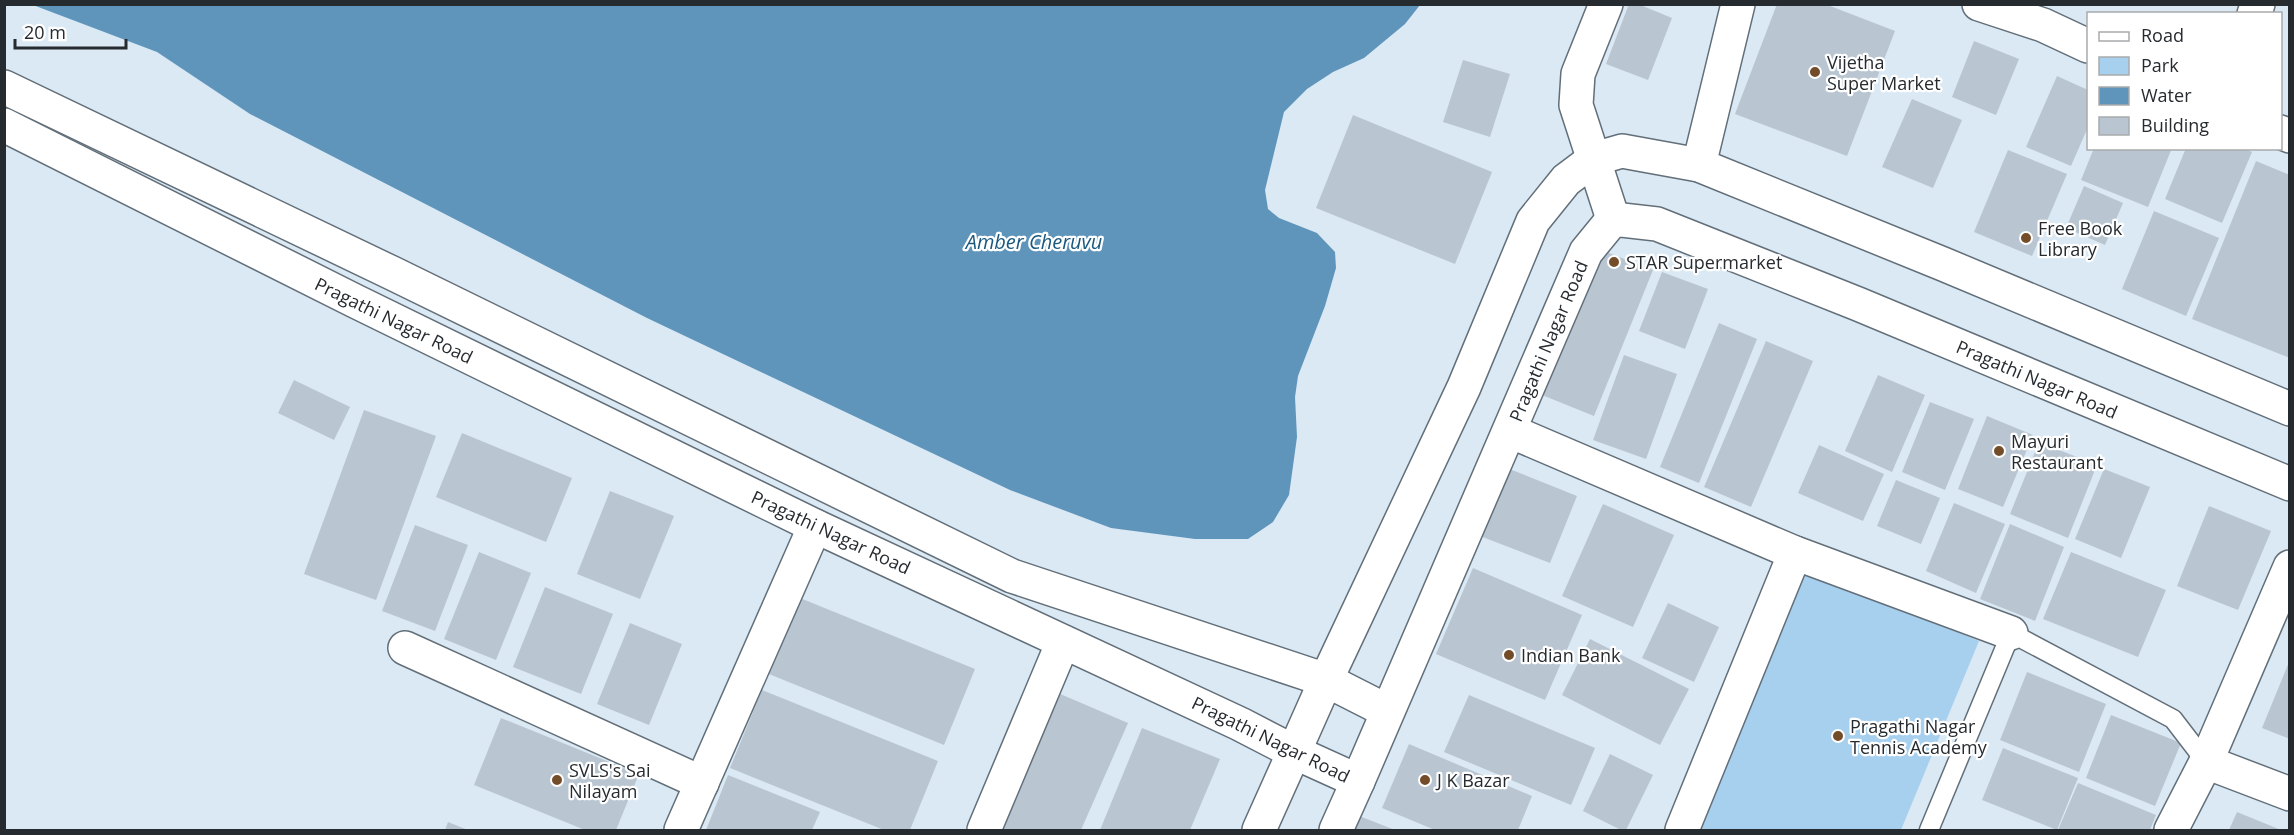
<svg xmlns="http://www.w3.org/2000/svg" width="2294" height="835" font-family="'Open Sans',sans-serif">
<rect width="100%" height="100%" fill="#dbe9f4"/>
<path fill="#a7d0ef" d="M1804 570 1979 641 1901 830H1697Z"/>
<path fill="#5f95bb" d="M33 5H1420L1405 24 1364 58 1333 72 1307 89 1284 112 1265 190 1268 209 1279 218 1317 233 1335 252 1336 268 1325 306 1298 376 1295 397 1297 437 1289 495 1273 522 1248 539H1195L1111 528 1010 490 647 318 250 114 157 52Z"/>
<g fill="#b9c6d1">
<path d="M1629 4H1638L1672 18 1648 80 1606 64Z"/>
<path d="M1777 4H1825L1895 31 1847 156 1735 114Z"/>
<path d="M1974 41 2019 59 1996 115 1952 97Z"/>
<path d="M1463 60 1510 74 1490 137 1443 122Z"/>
<path d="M2057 76 2088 90V127L2071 166 2026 147Z"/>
<path d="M1912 99 1962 120 1933 188 1882 167Z"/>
<path d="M1353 115 1492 172 1455 264 1316 208Z"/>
<path d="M2094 148H2172L2148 207 2081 180Z"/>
<path d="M2186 148H2243L2252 152 2222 223 2165 199Z"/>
<path d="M2008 150 2067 174 2032 256 1974 232Z"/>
<path d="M2256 161 2290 175V358L2192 319Z"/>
<path d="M2084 186 2123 203 2105 245 2066 228Z"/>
<path d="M2154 211 2219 238 2186 316 2122 289Z"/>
<path d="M1596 248 1653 270 1594 416 1537 393Z"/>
<path d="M1662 272 1708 289 1685 349 1639 331Z"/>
<path d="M1719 323 1757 339 1699 483 1660 467Z"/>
<path d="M1766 341 1813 361 1751 507 1704 487Z"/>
<path d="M1624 355 1677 374 1646 459 1593 440Z"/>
<path d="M1878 375 1925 395 1892 472 1845 451Z"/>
<path d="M294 380 350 407 334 440 278 413Z"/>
<path d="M1930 402 1974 419 1945 490 1902 472Z"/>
<path d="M364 410 436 436 376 600 304 574Z"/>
<path d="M1987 416 2033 435 2003 507 1958 489Z"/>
<path d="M462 433 572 478 546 542 436 497Z"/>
<path d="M2039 442 2097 465 2068 538 2010 514Z"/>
<path d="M1819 445 1884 474 1863 521 1798 493Z"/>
<path d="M1507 468 1577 496 1550 563 1480 536Z"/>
<path d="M2104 469 2150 487 2121 558 2075 539Z"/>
<path d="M1896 480 1940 498 1921 544 1877 526Z"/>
<path d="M610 491 674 516 640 599 577 574Z"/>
<path d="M1954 503 2005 524 1976 593 1926 571Z"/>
<path d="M1603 504 1674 535 1633 627 1562 596Z"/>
<path d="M2209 506 2271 531 2238 610 2177 586Z"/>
<path d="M2010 524 2064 547 2035 621 1980 599Z"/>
<path d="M415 525 468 545 435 631 382 611Z"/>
<path d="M479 552 531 573 496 660 444 639Z"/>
<path d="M2071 552 2166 590 2138 657 2043 619Z"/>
<path d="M1473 568 1582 615 1545 700 1436 654Z"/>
<path d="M545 587 613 614 581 694 513 667Z"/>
<path d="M795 596 975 669 944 745 764 672Z"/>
<path d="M1668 603 1719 627 1694 682 1642 658Z"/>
<path d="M630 623 682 644 649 725 597 704Z"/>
<path d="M1590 639 1689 689 1660 745 1562 695Z"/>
<path d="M2289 662H2290V739L2262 728Z"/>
<path d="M2027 672 2106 704 2079 772 2000 740Z"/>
<path d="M762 690 938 761 910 830H884L730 768Z"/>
<path d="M1058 693 1128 723 1081 830H998Z"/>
<path d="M1469 695 1595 748 1571 805 1444 752Z"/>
<path d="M2111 715 2181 743 2155 806 2086 778Z"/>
<path d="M501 718 639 774 616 830H585L474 785Z"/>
<path d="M1142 728 1220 759 1190 830H1100Z"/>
<path d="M1409 744 1532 796 1518 830H1435L1382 808Z"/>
<path d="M2003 748 2078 778 2057 830 1982 800Z"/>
<path d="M1610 754 1653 775 1626 830H1621L1583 811Z"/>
<path d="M728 775 820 812 812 830H706Z"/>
<path d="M2078 783 2156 815 2150 830H2058Z"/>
<path d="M1349 812 1395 830H1341Z"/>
<path d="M2237 812 2281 830H2229Z"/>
<path d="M448 822 468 830H445Z"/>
</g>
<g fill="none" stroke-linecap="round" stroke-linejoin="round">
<g stroke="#626f79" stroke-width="21">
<path id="lane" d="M1929 830 2011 633 2173 719 2206 762"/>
</g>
<g stroke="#626f79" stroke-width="36">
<g id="street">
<path d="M1606 4 1578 74 1576 105 1613 219"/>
<path d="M1979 4 2043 25 2088 46"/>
<path d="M2254 14 2258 4"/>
<path d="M2280 132 2290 136"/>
<path d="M1699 165 1738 4"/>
<path d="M1510 431 1795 553 2011 633"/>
<path d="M405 648 702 783"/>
<path d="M2206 762 2290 794"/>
<path d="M681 830 815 526"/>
<path d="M984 830 1063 642"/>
<path d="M1259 830 1294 752"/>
<path d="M1336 830 1358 781"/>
<path d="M1682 830 1795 553"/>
<path d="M2171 830 2206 762 2290 567"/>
</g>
</g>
<g stroke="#626f79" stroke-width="36">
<g id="secondary">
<path d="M4 87 392 273 1012 576 1326 680 1464 387 1533 221 1566 180 1594 159 1622 151 1699 165 1943 264 2290 409"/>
<path d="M4 125 355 301 815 526 1240 724 1294 752 1358 781 1586 252 1613 219 1657 224 1858 304 2290 484"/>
<path d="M1294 752 1326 680 1387 711"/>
</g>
</g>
<use href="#lane" stroke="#fff" stroke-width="18"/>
<use href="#street" stroke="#fff" stroke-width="33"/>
<use href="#secondary" stroke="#fff" stroke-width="33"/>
</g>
<g fill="#734c2a" stroke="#fff" stroke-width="2">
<circle cx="1815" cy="72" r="6"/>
<circle cx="2026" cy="238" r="6"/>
<circle cx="1614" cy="262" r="6"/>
<circle cx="1999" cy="451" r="6"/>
<circle cx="1509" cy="655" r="6"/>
<circle cx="1838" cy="736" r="6"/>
<circle cx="557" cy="780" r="6"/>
<circle cx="1425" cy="780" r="6"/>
</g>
<g text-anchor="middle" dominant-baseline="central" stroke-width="4.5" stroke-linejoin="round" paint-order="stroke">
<g font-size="18" fill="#262b30" stroke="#fff" text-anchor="start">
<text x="1827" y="62">Vijetha<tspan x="1827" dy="21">Super Market</tspan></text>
<text x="2038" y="228">Free Book<tspan x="2038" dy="21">Library</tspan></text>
<text x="1626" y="262">STAR Supermarket</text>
<text x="2011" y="441">Mayuri<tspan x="2011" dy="21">Restaurant</tspan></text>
<text x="1521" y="655">Indian Bank</text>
<text x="1850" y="726">Pragathi Nagar<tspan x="1850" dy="21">Tennis Academy</tspan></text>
<text x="569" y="770">SVLS's Sai<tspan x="569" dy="21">Nilayam</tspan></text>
<text x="1437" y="780">J K Bazar</text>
</g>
<g font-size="18" fill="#262b30" stroke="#fff">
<text transform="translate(394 320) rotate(26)">Pragathi Nagar Road</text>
<text transform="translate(1548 341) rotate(-67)">Pragathi Nagar Road</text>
<text transform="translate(2037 379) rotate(23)">Pragathi Nagar Road</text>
<text transform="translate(831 532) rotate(25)">Pragathi Nagar Road</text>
<text transform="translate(1271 739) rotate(26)">Pragathi Nagar Road</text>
</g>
<g font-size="20" font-style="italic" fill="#1a597f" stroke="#fff">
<text x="1034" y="241">Amber Cheruvu</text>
</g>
</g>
<rect width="2294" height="835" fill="none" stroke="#262b30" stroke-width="12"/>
<rect x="2087" y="12" width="195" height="138" fill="#ffffff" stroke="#a8aaac" stroke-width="1.5"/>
<rect x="2099" y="32" width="30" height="9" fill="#ffffff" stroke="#a8aaac" stroke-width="1.5"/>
<text x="2141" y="42" font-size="18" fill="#262b30">Road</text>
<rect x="2099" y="57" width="30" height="18" fill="#a7d0ef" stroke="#a8aaac" stroke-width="1.5"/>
<text x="2141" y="72" font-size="18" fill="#262b30">Park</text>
<rect x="2099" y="87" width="30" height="18" fill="#5f95bb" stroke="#a8aaac" stroke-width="1.5"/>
<text x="2141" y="102" font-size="18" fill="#262b30">Water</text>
<rect x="2099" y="117" width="30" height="18" fill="#b9c6d1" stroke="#a8aaac" stroke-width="1.5"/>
<text x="2141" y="132" font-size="18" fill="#262b30">Building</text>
<path d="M15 39v9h111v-9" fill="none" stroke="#262b30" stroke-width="3"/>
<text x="24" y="39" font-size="18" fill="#262b30" stroke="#ffffff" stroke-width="4.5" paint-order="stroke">20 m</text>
</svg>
